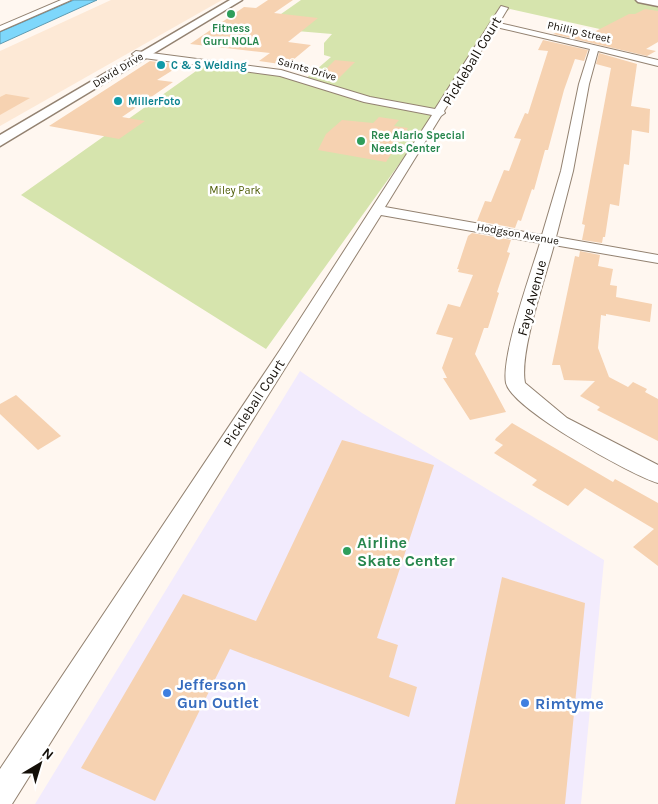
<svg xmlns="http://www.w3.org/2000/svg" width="658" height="804" font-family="Karla,sans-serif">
<rect width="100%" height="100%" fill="#fff7f0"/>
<path fill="#f2ebfd" d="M300 371 362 413 604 560 581 804H35Z"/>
<path fill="#fde9d6" d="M111 0H222L0 126V51Z"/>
<path fill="#d6e4ad" d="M301 0H638L658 4V42L510 9 490 23 464 74 266 349 21 195 206 64 278 74 303 81 331 57 324 55V43L332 34 261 28Z"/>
<path fill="#7ed7fb" stroke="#5e9bb2" d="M74 0H97L0 44V32Z"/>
<g fill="#f6d2b1">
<path d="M268 0H293L274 13 318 18 288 42 311 45 287 65 259 61 270 53 190 44 244 7 256 8Z"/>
<path d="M645 9 658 11V42L646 49 656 51 647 56 553 34 569 27 594 32 629 14H635Z"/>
<path d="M543 40 588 50 584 61 575 59 564 90 548 150H545L534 190 532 189 521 221 518 220 515 228 477 221 485 201 491 202 504 170 509 171 521 139 514 138 525 113 528 114 548 51 538 50Z"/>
<path d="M599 53 637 64 631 106 650 109 649 133 632 130 629 165 624 164 619 206 610 204 605 237H603L602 243 582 240 585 225 582 224 611 68 596 64Z"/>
<path d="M335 60 355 62 338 79 318 77Z"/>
<path d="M150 61 181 65 157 80 173 82 122 117 145 121 119 139 49 126Z"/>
<path d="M6 94 30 98 0 115V97Z"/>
<path d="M379 117 399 120 394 126 408 128 386 162 318 150 326 134 342 120 373 123Z"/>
<path d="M472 233 511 240 507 252 510 253 497 292 499 293 488 328H484L475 354 506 412 470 420 443 378H447L442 368 453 338 436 334 448 304 460 307 473 275 458 272 459 269H457L468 236Z"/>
<path d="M580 251 600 255 598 266 613 269 610 285 617 286 616 297 652 304 650 322 606 314V316L601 315 598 348 609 377 628 387 633 382 647 389 645 392 658 399V441L597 410 600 407 580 396 595 381 564 380 560 365H552L575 256 579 257Z"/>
<path d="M16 395 61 436 38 450 0 414V404Z"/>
<path d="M512 423 613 482 615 479 658 503V566L633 547 654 529 585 488 568 506 532 485 537 480 494 453 503 445 495 440 496 438Z"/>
<path d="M342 440 434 465 377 638 398 645 389 677 417 687 409 717 230 649 155 801 81 768 183 594 256 621Z"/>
<path d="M502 577 585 603 565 804H455Z"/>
</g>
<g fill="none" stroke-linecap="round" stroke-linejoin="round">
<g stroke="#938271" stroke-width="2">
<g id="minor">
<path d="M61 0H71L0 31V26Z"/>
<path d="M501 6 508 8 499 23 658 60V66L598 51 589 84 573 171 556 237 658 255V263L554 245C545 279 519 352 525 383L567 418 658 465V483C631 475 512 409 506 383 501 356 531 273 540 243L381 215 12 804H0V769L280 350 432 115 364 102 280 76 136 57 132 54 136 51 281 70 370 97 435 109ZM496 27 590 49 579 84 561 171 542 235 385 207 441 116 445 113 444 111Z"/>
</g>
</g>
<g stroke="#938271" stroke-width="3">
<g id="major">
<path d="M230 0H242L0 146V135Z"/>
<path d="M636 0H658V6L638 2Z"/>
</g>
</g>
<use href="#minor" fill="#fff" fill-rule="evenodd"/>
<use href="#major" fill="#fff" fill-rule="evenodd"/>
</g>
<g fill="#2e9e5b" stroke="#fff" stroke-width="2">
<circle cx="231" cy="14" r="5"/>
<circle cx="361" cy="141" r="5"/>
<circle cx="347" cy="551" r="5"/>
</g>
<g fill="#0f9aa8" stroke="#fff" stroke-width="2">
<circle cx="161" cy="65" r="5"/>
<circle cx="118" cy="101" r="5"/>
</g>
<g fill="#3f7fe0" stroke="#fff" stroke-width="2">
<circle cx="167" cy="693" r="5"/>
<circle cx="525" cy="703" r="5"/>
</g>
<g text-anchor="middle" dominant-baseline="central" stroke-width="5" stroke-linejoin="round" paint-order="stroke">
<g font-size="11" font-weight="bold" fill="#27864d" stroke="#fff">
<text x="231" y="28">Fitness<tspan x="231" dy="13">Guru NOLA</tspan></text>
<text x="371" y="135" text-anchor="start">Ree Alario Special<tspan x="371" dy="13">Needs Center</tspan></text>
</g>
<g font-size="11" fill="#140f08" stroke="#fff">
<text transform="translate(579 32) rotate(13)">Phillip Street</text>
<text transform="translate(307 69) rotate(16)">Saints Drive</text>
<text transform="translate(118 70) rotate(-31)">David Drive</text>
<text transform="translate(518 234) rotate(10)">Hodgson Avenue</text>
</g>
<g font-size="11" font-weight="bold" fill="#0d838f" stroke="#fff" text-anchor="start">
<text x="171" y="65">C &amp; S Welding</text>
<text x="128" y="101">MillerFoto</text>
</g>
<g font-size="11" fill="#4f5d08" stroke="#fff">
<text x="235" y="190">Miley Park</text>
</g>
<g font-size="14" fill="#140f08" stroke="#fff">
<text transform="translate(472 61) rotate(-59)">Pickleball Court</text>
<text transform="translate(532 298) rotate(-75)">Faye Avenue</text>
<text transform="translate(254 403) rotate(-57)">Pickleball Court</text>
</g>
<g font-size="16" font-weight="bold" fill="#27864d" stroke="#fff" text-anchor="start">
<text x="357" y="542">Airline<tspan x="357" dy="18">Skate Center</tspan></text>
</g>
<g font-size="16" font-weight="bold" fill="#366cbe" stroke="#fff" text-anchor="start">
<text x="177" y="684">Jefferson<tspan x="177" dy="18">Gun Outlet</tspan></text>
<text x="535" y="703">Rimtyme</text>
</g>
</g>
<g transform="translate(40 764) rotate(38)" stroke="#ffffff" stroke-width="4" paint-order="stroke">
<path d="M0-4L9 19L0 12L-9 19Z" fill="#140f08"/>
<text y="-8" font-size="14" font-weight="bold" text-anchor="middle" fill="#140f08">N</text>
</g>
</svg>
